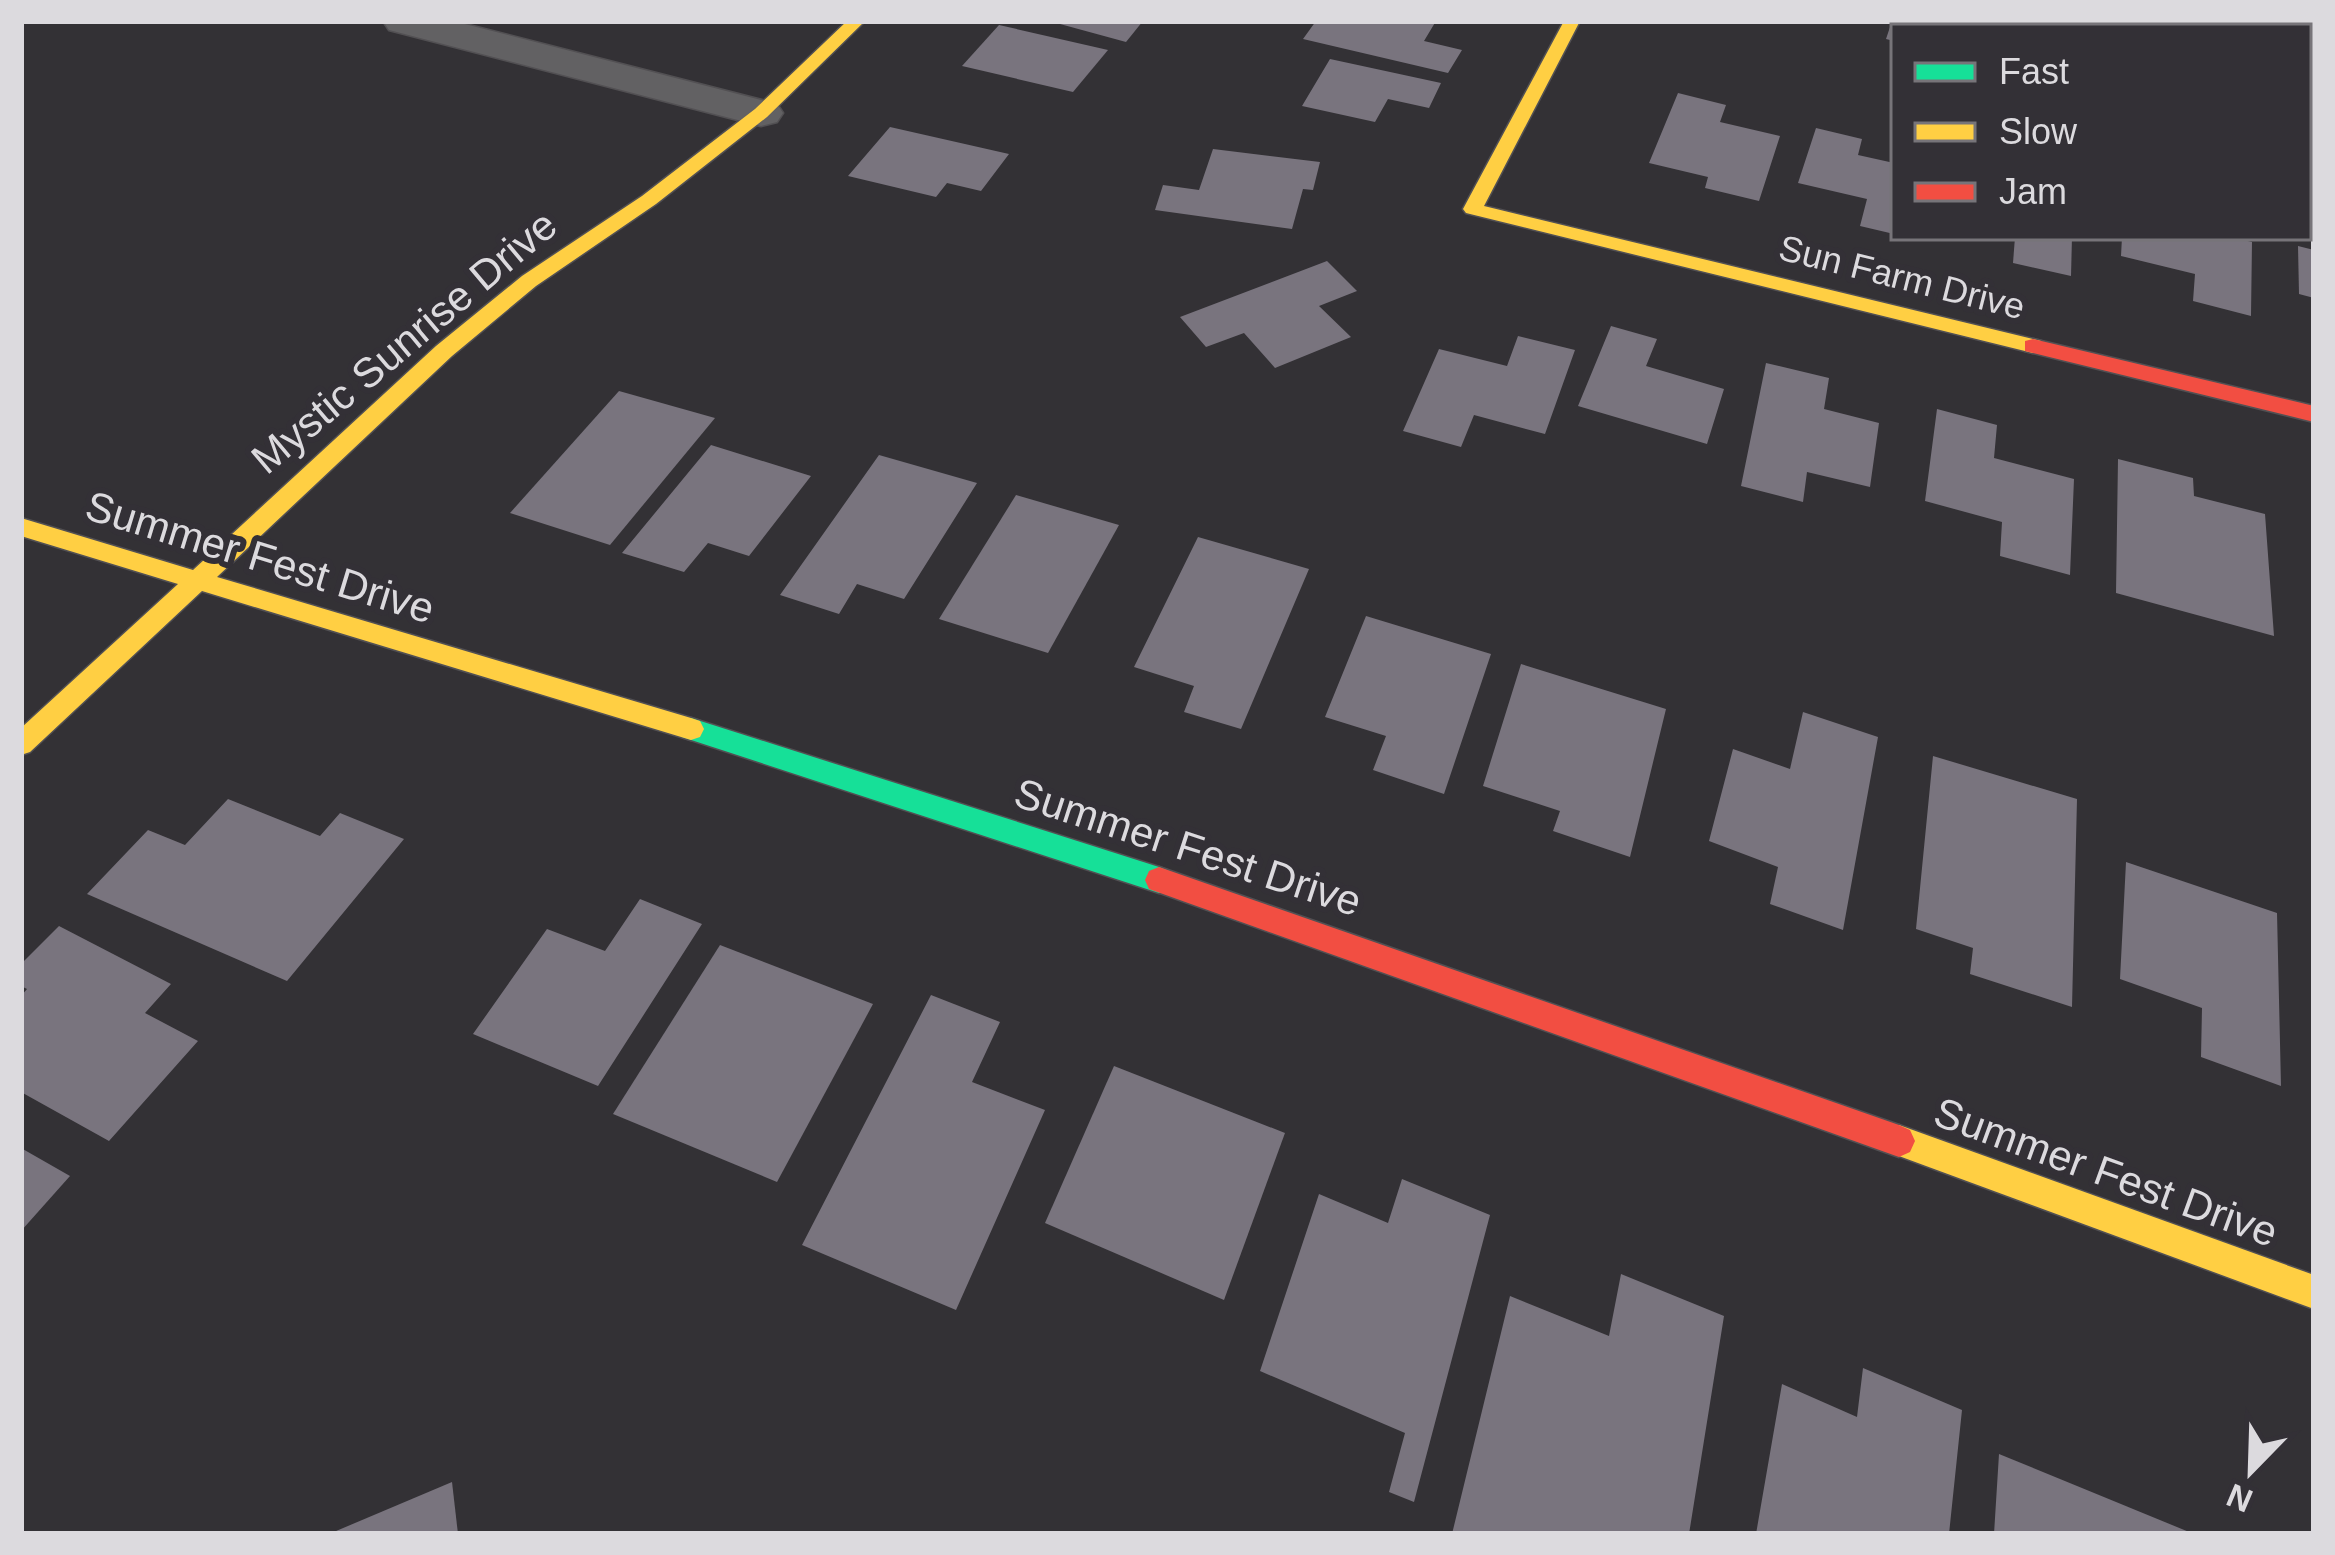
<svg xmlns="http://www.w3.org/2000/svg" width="2335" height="1555" font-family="Arial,sans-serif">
<rect width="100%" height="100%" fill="#333135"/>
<g fill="#79747e">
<path d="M1049 21H1143L1126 42Z"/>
<path d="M1316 21H1436L1424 41 1462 50 1448 73 1303 39Z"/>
<path d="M1892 21H1940L1938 27H1894V41L1886 39Z"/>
<path d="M1971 21H2059L2063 22V27H1970Z"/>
<path d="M999 25 1108 50 1073 92 962 66Z"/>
<path d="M1330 59 1441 83 1429 108 1388 99 1375 122 1302 106Z"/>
<path d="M1678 93 1726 105 1720 122 1780 136 1759 201 1705 188 1708 177 1649 163Z"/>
<path d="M890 127 1009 154 981 191 947 183 936 197 848 176Z"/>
<path d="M1816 128 1862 139 1858 155 1894 163V234L1860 226 1867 199 1798 183Z"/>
<path d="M1213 149 1320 162 1313 190 1303 189 1292 229 1155 210 1163 185 1199 190Z"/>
<path d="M2015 237H2072L2071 276 2013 263Z"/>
<path d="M2122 237H2231L2252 242 2251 316 2193 301 2195 274 2121 256Z"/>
<path d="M2298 246 2314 250V298L2299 294Z"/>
<path d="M1327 261 1357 291 1319 306 1351 337 1275 368 1244 333 1206 347 1180 317Z"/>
<path d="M1611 326 1657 339 1646 366 1724 389 1707 444 1578 406Z"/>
<path d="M1518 336 1575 350 1545 434 1474 415 1461 447 1403 431 1439 349 1507 366Z"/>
<path d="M1766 363 1829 378 1824 409 1879 423 1870 487 1807 472 1803 502 1741 486Z"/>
<path d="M619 391 715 418 610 545 510 513Z"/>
<path d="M1937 409 1997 425 1994 458 2074 479 2070 575 2000 556 2002 522 1925 501Z"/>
<path d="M711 445 811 476 749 556 708 543 684 572 622 553Z"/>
<path d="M879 455 977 483 904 599 857 584 839 614 780 595Z"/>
<path d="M2118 459 2193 478 2194 496 2265 514 2274 636 2116 593Z"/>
<path d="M1016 495 1119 525 1048 653 939 619Z"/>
<path d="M1198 537 1309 569 1241 729 1184 712 1194 686 1134 667Z"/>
<path d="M1366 616 1491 654 1444 794 1373 770 1386 736 1325 717Z"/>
<path d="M1521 664 1666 709 1630 857 1553 831 1560 811 1483 786Z"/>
<path d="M1803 712 1878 737 1843 930 1770 904 1778 867 1709 841 1733 749 1790 769Z"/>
<path d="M1933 756 2077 799 2072 1007 1970 974 1973 948 1916 929Z"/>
<path d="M228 799 320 836 340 813 404 839 287 981 87 894 148 830 185 845Z"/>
<path d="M2126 862 2277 913 2281 1086 2201 1057 2202 1008 2120 979Z"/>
<path d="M640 899 702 924 598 1086 473 1034 547 929 605 951Z"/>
<path d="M59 926 171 984 145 1013 198 1041 109 1141 21 1092V996L27 989 21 986V964Z"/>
<path d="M720 945 873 1004 777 1182 613 1114Z"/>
<path d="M931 995 1000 1022 972 1082 1045 1110 956 1310 802 1245Z"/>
<path d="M1114 1066 1285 1133 1224 1300 1045 1223Z"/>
<path d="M21 1148 70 1176 21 1231Z"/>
<path d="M1402 1179 1490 1215 1414 1502 1389 1492 1405 1433 1260 1371 1319 1194 1388 1223Z"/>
<path d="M1621 1274 1724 1316 1689 1534H1452L1510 1296 1609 1336Z"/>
<path d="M1863 1368 1962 1410 1949 1534H1756L1782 1384 1857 1417Z"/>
<path d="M1999 1454 2194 1534H1994Z"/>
<path d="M452 1482 458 1534H329Z"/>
</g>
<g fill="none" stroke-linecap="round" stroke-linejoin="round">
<g stroke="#525053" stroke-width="3">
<path id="street" d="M383 21H453L777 104 783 113 777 122 761 126 389 30Z"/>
</g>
<g stroke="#525053" stroke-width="3">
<path id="fast" d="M691 718 1159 867 1169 871 1173 880 1169 889 1159 893 682 737 678 729 682 721Z"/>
</g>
<g stroke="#525053" stroke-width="3">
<g id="slow">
<path d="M847 21H865L767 117 656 204 536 286 452 356 217 577 691 718 700 721 704 729 700 737 691 740 202 591 30 752 21 755V728L178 584 21 536V518L193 570 436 346 522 276 642 196 755 109Z"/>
<path d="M1564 21H1580L1484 206 2033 339 2041 341V351L2033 353 1466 213 1463 209Z"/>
<path d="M1899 1125 2314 1275V1309L1888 1152 1883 1141 1888 1130Z"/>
</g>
</g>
<g stroke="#525053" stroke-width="3">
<g id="jam">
<path d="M2033 339 2314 406V422L2025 351V341Z"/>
<path d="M1159 867 1899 1125 1910 1130 1915 1141 1910 1152 1899 1157 1149 889 1145 880 1149 871Z"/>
</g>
</g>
<use href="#street" fill="#626163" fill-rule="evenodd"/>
<use href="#fast" fill="#16e098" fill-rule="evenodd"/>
<use href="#slow" fill="#ffcf43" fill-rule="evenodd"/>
<use href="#jam" fill="#f24e42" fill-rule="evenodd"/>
</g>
<g text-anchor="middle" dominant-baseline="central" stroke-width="12" stroke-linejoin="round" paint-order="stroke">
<g font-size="36" fill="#dcdade" stroke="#333036">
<text transform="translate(1902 277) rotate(14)">Sun Farm Drive</text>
</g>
<g font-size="42" fill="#dcdade" stroke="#333036">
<text transform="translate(404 342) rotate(-40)">Mystic Sunrise Drive</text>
<text transform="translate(260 557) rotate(17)">Summer Fest Drive</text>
<text transform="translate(1188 847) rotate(18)">Summer Fest Drive</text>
<text transform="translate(2106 1172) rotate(20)">Summer Fest Drive</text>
</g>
</g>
<rect width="2335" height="1555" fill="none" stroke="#dcdade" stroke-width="48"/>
<rect x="1891" y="24" width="420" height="216" fill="#333036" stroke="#777479" stroke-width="3"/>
<rect x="1915" y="63" width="60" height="18" fill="#16e098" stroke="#777479" stroke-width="3"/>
<text x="1999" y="84" font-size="36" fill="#dcdade">Fast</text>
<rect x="1915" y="123" width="60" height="18" fill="#ffcf43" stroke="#777479" stroke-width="3"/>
<text x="1999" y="144" font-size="36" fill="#dcdade">Slow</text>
<rect x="1915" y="183" width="60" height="18" fill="#f24e42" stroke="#777479" stroke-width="3"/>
<text x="1999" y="204" font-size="36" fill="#dcdade">Jam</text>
<g transform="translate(2251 1471) rotate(203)" stroke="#333036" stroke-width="9" paint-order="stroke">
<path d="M0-9L21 45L0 30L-21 45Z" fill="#dcdade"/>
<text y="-18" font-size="33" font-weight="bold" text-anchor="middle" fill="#dcdade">N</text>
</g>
</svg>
